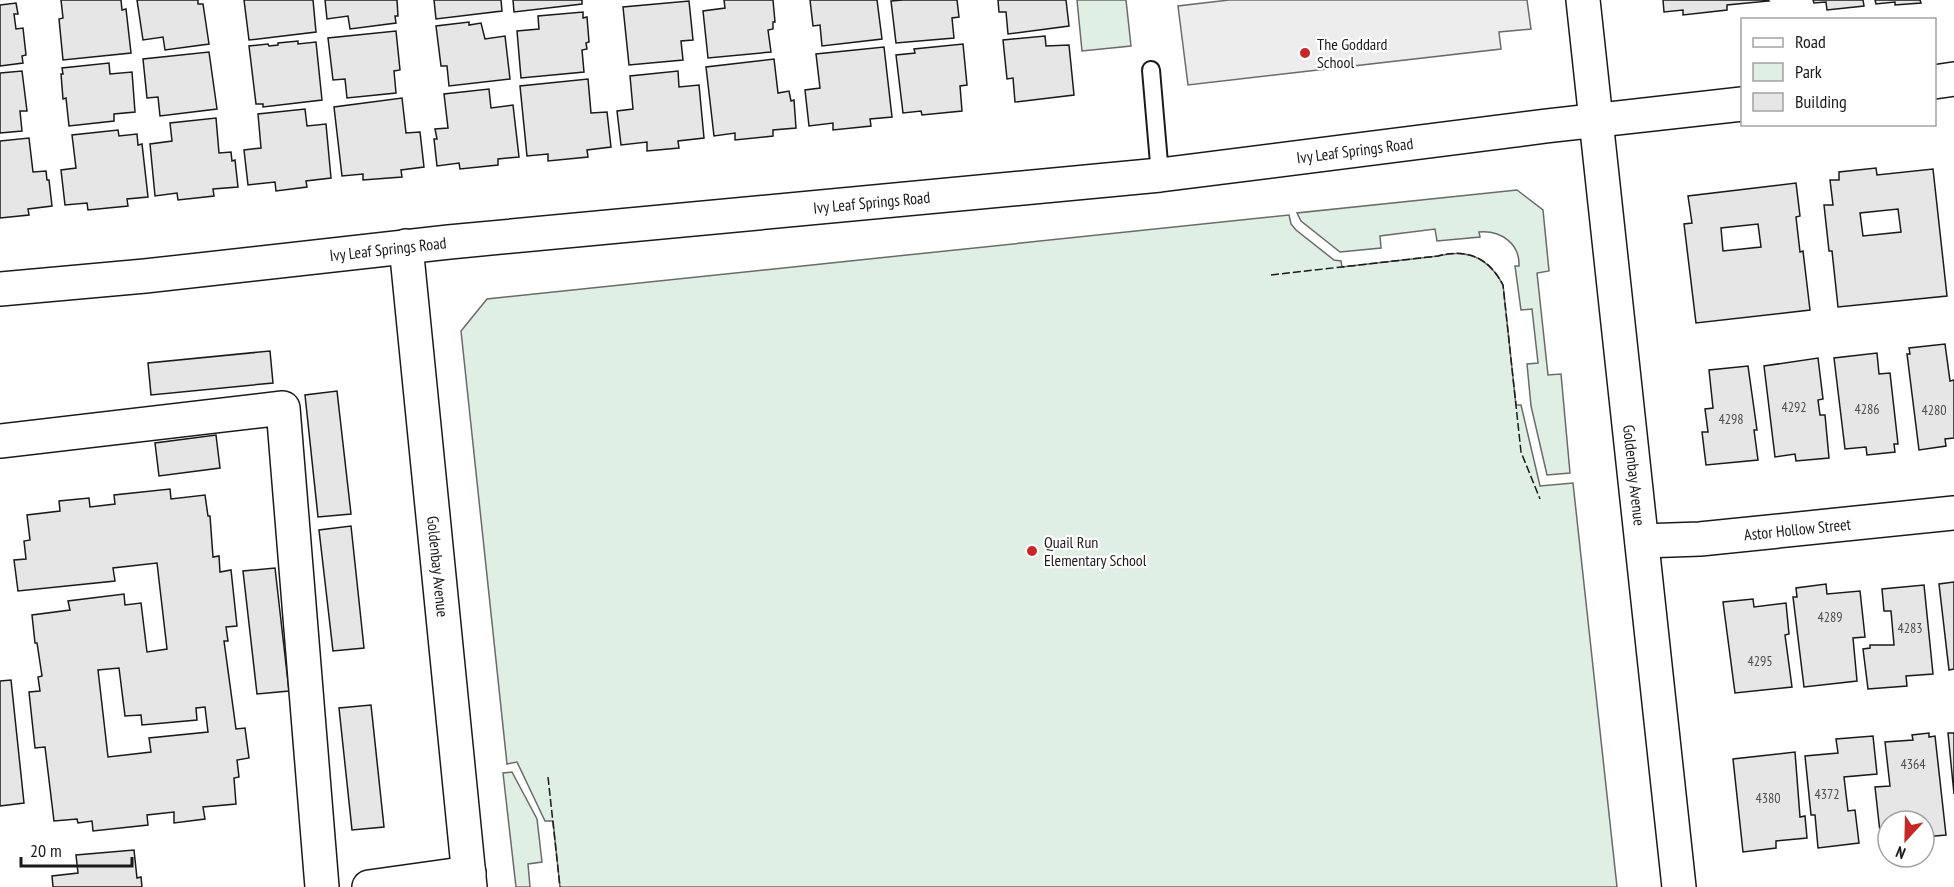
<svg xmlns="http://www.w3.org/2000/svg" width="1954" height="887" font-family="'PT Sans Narrow',sans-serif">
<rect width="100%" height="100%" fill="#fff"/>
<g fill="#e0efe3" stroke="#6a6a6a" stroke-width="1.5">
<path d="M1077 0H1126L1131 46 1082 51Z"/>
<path d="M1517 190 1543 210 1549 271 1537 273 1548 375 1561 374 1570 473 1547 475 1531 406 1527 364 1538 363 1532 309 1521 310 1515 266H1519C1520 243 1500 230 1479 232L1480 237 1437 241 1435 229 1380 236 1381 248 1340 252 1301 221 1297 213Z"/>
<path d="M1289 215 1291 224 1296 230 1334 260 1341 261 1342 267 1438 256C1468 248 1489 258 1503 285L1516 405H1521L1540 486 1573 483 1617 887H560L553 821H545L517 762 507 764 461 331 487 299Z"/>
<path d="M512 772 537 819 542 862 528 864 530 887H516L503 773Z"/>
</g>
<path fill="#ededed" stroke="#6a6a6a" stroke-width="1.5" d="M1229 0H1527L1531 29 1499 32 1501 49 1188 85 1178 6Z"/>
<g fill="#e6e6e6" stroke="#1a1a1a" stroke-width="1.5" fill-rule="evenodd">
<path d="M61 0H121L122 10 126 9 131 53 63 60 59 19 63 18Z"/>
<path d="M137 0H198V4H203L209 44 165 50 163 37 143 40Z"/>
<path d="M244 0H313L316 32 249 40Z"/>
<path d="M325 0H397L398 16H395L396 23 350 29 348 16 327 19Z"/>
<path d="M434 0H501L502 11 436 19Z"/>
<path d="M513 0H582V4L514 12Z"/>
<path d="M724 0H773L775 22H773V29L768 30 771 52 708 58 703 11 725 8Z"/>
<path d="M810 0H877L882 39 822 46 820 25 813 26Z"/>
<path d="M903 0H957L959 17 952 18 954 38 896 43 891 1Z"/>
<path d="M998 0H1066L1069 26 1008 34 1006 12H999Z"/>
<path d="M1663 0H1768L1769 1 1727 5V10L1683 15V10L1664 12Z"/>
<path d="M1813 0H1863L1864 6 1827 10 1826 2 1814 3Z"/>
<path d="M1875 0H1920L1921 3 1895 5V2L1876 4Z"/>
<path d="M689 1 693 40 681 41 683 60 629 65 623 7Z"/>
<path d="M16 3 18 14H14L16 29 23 28 26 55 22 56 23 63 0 66V5Z"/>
<path d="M583 12V18L587 17 589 42 586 43 587 49 582 50 584 72 521 78 517 31 539 29 538 16Z"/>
<path d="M469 22V25L481 23 485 39 505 36 510 79 449 86 447 66H441L436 26Z"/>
<path d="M396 31 400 70 394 71 396 93 347 98 345 79 333 80 328 38Z"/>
<path d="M1045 36 1046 46 1069 45 1074 95 1015 102 1013 78 1007 79 1003 40Z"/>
<path d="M298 41V44L316 42 322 100 263 107V104H256L249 46 268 44 269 46 278 45V43Z"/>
<path d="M963 44 967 85 960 86 962 111 922 115 921 111 903 113 896 55 915 53 914 49Z"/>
<path d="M884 47 892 117 870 119 871 126 833 130V123L809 126 805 90 820 88 816 54Z"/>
<path d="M209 52 217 109 160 116 158 97 147 98 143 59Z"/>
<path d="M774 59 778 93 789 91 791 101 794 100 796 128 773 130V136L735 140V133L714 136 706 67Z"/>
<path d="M109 63 110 74 132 72 135 112 114 114V121L69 126 66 98 63 99 61 74H63L62 68Z"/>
<path d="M22 71 27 111H20L22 131 0 133V73Z"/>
<path d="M678 71 679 87 699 85 704 138 678 141 679 148 647 151V142L621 145 617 111 633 109 630 76Z"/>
<path d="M588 79 591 113 607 112 611 147 587 150 588 157 548 161V154L527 156 520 86Z"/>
<path d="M489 89 491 108 513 105 519 157 498 159V165L460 169 459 163 437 166 434 139H437L435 129 448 128 444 94Z"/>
<path d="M402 98 406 133 420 132 424 167 401 170 402 177 363 180V174L342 176 334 107Z"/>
<path d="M305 109 307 126 326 124 331 178 306 181 307 187 276 191 275 182 248 185 244 150 261 148 258 114Z"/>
<path d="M216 118 219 153 231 152 232 161 235 160 238 187 213 189 214 196 178 200 177 193 155 196 150 144 172 141 170 123Z"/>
<path d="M118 130 119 136 137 134 138 145 142 144 148 197 127 199 128 206 88 210 87 203 65 205 61 170 76 168 72 135Z"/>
<path d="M29 138 33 172 46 171 47 180H49L52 206 28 209 29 215 0 218V141Z"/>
<path d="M1876 168 1877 175 1933 169 1947 296 1838 307 1832 251H1829L1824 205H1833L1830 180H1839V172ZM1898 209 1901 232 1863 236 1860 213Z"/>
<path d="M1796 183 1800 216 1796 217 1800 252 1803 251 1810 310 1696 323 1684 224 1692 223 1688 196ZM1758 224 1761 247 1723 251 1721 228Z"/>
<path d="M1945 344 1950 381 1954 380V438L1945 439 1946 446 1919 450 1907 354H1910L1909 348Z"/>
<path d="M270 351 273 383 151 395 148 363Z"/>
<path d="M1877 353 1879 374 1890 373 1898 444H1894L1895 452 1867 455 1866 447 1845 449 1834 358Z"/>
<path d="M1818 358 1823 399 1818 400 1820 415H1825L1829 458 1796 461 1795 454 1775 457 1764 366Z"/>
<path d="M1748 366 1757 430H1754L1758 460 1706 465 1702 432H1708L1705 409 1713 408 1709 370Z"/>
<path d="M337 391 351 514 318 517 305 395Z"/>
<path d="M216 435 220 468 159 476 155 443Z"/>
<path d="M170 489 171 499 205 495 208 516H210L213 557 219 556 220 572 231 570 237 626 226 627 228 641H224L236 729 245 728 249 758 237 760 239 777 234 778 236 804 203 807 205 819 174 823V812L147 815 148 825 93 831 92 821 78 823 77 819 54 821 45 747 35 748 29 692 40 691 38 677 42 676 37 643H35L32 615 70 610 68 601 124 594 125 605 141 603 147 652 167 649 157 563 113 568 115 581 18 591 14 560 26 559 24 541 30 540 27 515 60 511 59 501 89 498 90 507 115 504 114 495ZM119 668 125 716 141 715 142 725 197 720 196 708 205 707 208 732 149 738 151 752 108 757 98 670Z"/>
<path d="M351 526 364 648 333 651 319 530Z"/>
<path d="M275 568 289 691 257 694 243 571Z"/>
<path d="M1954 582V669L1949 670 1939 584Z"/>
<path d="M1826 584 1827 594 1860 591 1865 637 1853 638 1857 681 1804 687 1793 597H1797L1796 588Z"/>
<path d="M1924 585 1933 674 1906 676 1907 686 1868 689 1863 649 1870 648V645H1894L1891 611H1884L1882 589Z"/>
<path d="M1753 599 1754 607 1786 603 1789 634 1785 635 1792 687 1735 693 1723 602Z"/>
<path d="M11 680 24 803 0 806V681Z"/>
<path d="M371 705 384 827 352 830 339 708Z"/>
<path d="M1929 733V737L1935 736 1946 835 1924 837V821H1888V831L1880 832 1875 787 1890 786 1885 742 1913 740 1912 735Z"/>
<path d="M1948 733H1954V794Z"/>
<path d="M1873 736 1877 774 1844 777 1848 811 1855 810 1859 843 1818 848 1815 815H1811L1805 756 1838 753 1836 739Z"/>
<path d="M1795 752 1800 817 1805 816 1807 838 1776 841V848L1743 852 1733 759Z"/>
<path d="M134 850 137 878 141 877 142 887H53L52 876 78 873 76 855Z"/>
</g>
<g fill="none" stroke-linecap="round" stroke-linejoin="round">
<g stroke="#1a1a1a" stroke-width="20">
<path id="lane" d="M1151 70 1160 175"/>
</g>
<g stroke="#1a1a1a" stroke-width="36">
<g id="street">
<path id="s1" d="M1583 0 1679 887"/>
<path id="s2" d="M406 246 470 887"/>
<path d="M0 441 283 408 322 887"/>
<path id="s3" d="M1642 541 1700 539 1954 513"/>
<path d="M369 887 469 873"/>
</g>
</g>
<g stroke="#1a1a1a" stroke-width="36">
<g id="secondary">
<path d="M1934 82 1954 79"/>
<path id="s4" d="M0 289 145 276 449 242 1160 175 1546 126 1742 104"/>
</g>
</g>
<use href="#lane" stroke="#fff" stroke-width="16"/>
<use href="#street" stroke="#fff" stroke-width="33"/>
<use href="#secondary" stroke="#fff" stroke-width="33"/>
<g stroke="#1a1a1a" stroke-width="1.5" stroke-dasharray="8 3" stroke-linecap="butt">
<path d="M1271 275 1438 256C1468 248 1489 258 1503 285L1521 452 1540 499"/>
<path d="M548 777 560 887"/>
</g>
</g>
<g fill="#c62828" stroke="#fff" stroke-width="2">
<circle cx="1305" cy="53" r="6"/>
<circle cx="1032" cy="551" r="6"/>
</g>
<g text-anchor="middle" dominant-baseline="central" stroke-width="4.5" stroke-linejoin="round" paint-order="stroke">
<g font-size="14" fill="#4d4d4d">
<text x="1794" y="407">4292</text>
<text x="1867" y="409">4286</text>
<text x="1934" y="410">4280</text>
<text x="1731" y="419">4298</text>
<text x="1830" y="617">4289</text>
<text x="1910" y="628">4283</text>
<text x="1760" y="661">4295</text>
<text x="1913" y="764">4364</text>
<text x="1827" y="794">4372</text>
<text x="1768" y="798">4380</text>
</g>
<g font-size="16" fill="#1a1a1a" stroke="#fff" text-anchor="start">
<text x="1317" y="44">The Goddard<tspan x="1317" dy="18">School</tspan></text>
<text x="1044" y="542">Quail Run<tspan x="1044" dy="18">Elementary School</tspan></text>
</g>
<g font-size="16" fill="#1a1a1a" stroke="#fff">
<text stroke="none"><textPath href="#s4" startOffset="1362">Ivy Leaf Springs Road</textPath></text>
<text stroke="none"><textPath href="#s4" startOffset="876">Ivy Leaf Springs Road</textPath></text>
<text stroke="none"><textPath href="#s4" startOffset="390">Ivy Leaf Springs Road</textPath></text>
<text stroke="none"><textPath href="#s1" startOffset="478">Goldenbay Avenue</textPath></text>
<text stroke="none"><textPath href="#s3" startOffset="156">Astor Hollow Street</textPath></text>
<text stroke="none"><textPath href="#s2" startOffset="322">Goldenbay Avenue</textPath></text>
</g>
</g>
<rect x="1741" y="18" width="195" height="108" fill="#ffffff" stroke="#a3a3a3" stroke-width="1.5"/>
<rect x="1753" y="38" width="30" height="9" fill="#ffffff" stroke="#a3a3a3" stroke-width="1.5"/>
<text x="1795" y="48" font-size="18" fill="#1a1a1a">Road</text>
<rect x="1753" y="63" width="30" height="18" fill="#e0efe3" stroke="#a3a3a3" stroke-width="1.5"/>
<text x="1795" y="78" font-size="18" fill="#1a1a1a">Park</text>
<rect x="1753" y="93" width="30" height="18" fill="#e6e6e6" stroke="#a3a3a3" stroke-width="1.5"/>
<text x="1795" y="108" font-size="18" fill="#1a1a1a">Building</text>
<g transform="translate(1906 839) rotate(202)"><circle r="28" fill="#ffffff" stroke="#a3a3a3" stroke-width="1.5"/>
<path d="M0-4.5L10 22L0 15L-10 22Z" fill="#c62828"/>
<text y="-9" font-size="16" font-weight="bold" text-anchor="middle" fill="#1a1a1a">N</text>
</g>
<path d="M21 857v9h111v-9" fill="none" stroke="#1a1a1a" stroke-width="3"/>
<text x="30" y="857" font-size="18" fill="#1a1a1a" stroke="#ffffff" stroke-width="4.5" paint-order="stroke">20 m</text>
</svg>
